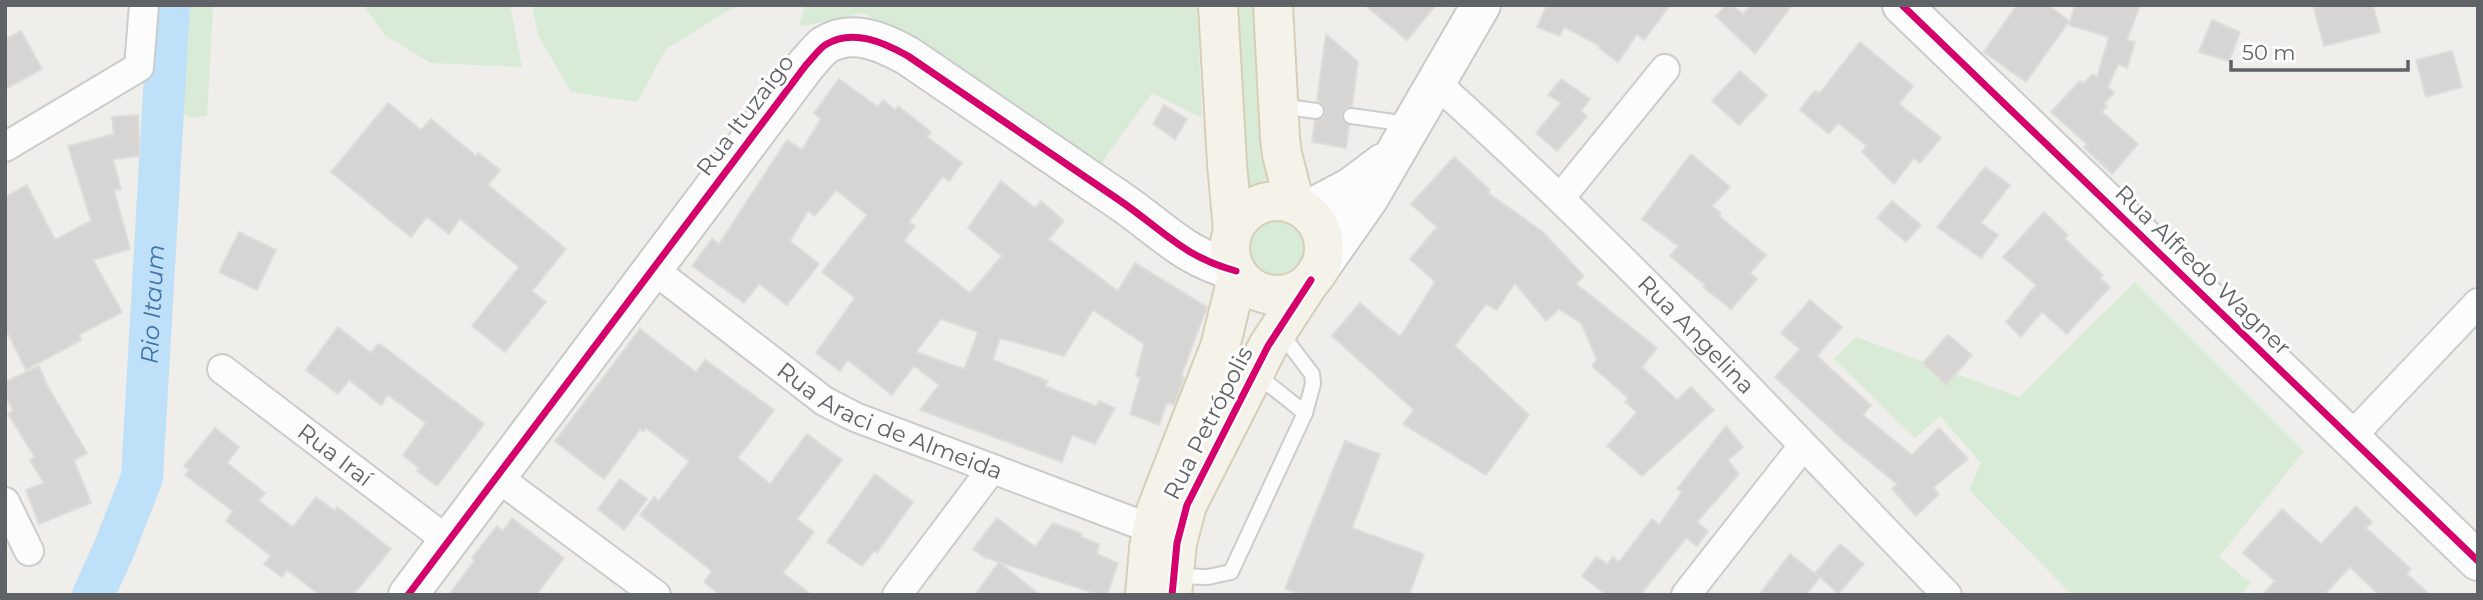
<svg xmlns="http://www.w3.org/2000/svg" width="2483" height="600" font-family="Montserrat,sans-serif">
<rect width="100%" height="100%" fill="#efeeea"/>
<g fill="#d8ebd6">
<path d="M180 5H213L207 116 192 118 174 110Z"/>
<path d="M363 5H510L522 67 431 63 386 36Z"/>
<path d="M532 5H743L729 10 666 49 637 102 571 92 538 35Z"/>
<path d="M805 5H1197L1202 118 1152 93 1097 169 933 49 863 13 799 27Z"/>
<path d="M1236 5H1256L1270 180 1241 189Z"/>
<circle cx="1275" cy="248" r="31"/>
<path d="M2135 282 2304 451 2219 557 2251 583 2241 595H2072L1969 490 1981 463 1940 416 1915 438 1834 359 1856 337 2019 397Z"/>
</g>
<g fill="none" stroke-linecap="round" stroke-linejoin="round">
<path stroke="#bfe0f9" stroke-width="42" id="s1" d="M93 595 115 547 142 477 169 5"/>
</g>
<g fill="#d6d5d3" stroke="#deddd9" stroke-width="2" fill-rule="evenodd">
<path d="M1365 5H1436L1407 40Z"/>
<path d="M1547 5H1670L1644 40 1637 34 1618 62 1599 48 1600 46 1564 27 1560 36 1537 27Z"/>
<path d="M1726 5H1732L1743 14 1751 5H1792L1755 54 1716 16Z"/>
<path d="M2017 5H2048L2069 21 2026 82 1984 52Z"/>
<path d="M2075 5H2140L2127 40 2135 42 2127 68 2118 64 2108 87 2114 93 2104 103 2107 106 2102 112 2138 144 2112 174 2084 147 2087 144 2051 112 2080 81 2084 83 2093 74 2097 77 2109 37 2069 25Z"/>
<path d="M2313 5H2373L2380 32 2324 46Z"/>
<path d="M2212 20 2240 32 2229 61 2199 52Z"/>
<path d="M21 31 42 69 5 89V39Z"/>
<path d="M1326 34 1358 62 1352 106 1344 110 1341 115 1345 123 1349 125 1346 148 1312 142 1315 121 1323 117 1326 112 1322 104 1317 101Z"/>
<path d="M1860 42 1913 86 1899 104 1941 138 1920 163 1914 158 1894 184 1862 152 1867 146 1838 123 1829 134 1800 110 1812 94 1816 91 1819 94Z"/>
<path d="M2452 51 2462 87 2426 97 2416 60Z"/>
<path d="M1740 71 1767 95 1739 125 1712 101Z"/>
<path d="M839 79 878 107 883 100 895 110 898 106 931 132 927 137 962 163 949 181 943 176 909 222 915 226 904 241 970 293 1002 256 968 228 1001 181 1035 208 1041 201 1064 221 1048 239 1118 291 1135 263 1207 307 1181 376 1184 377 1174 405 1167 403 1159 425 1130 414 1140 378 1136 376 1144 344 1093 310 1064 356 1000 338 993 360 1048 381 1045 386 1096 406 1099 401 1115 408 1095 444 1072 435 1062 462 920 410 939 385 914 366 892 395 848 360 840 371 816 353 855 298 822 272 867 215 836 190 815 216 808 211 790 241 819 264 787 305 759 284 744 303 692 266 712 239 719 244 787 140 802 150 821 119 814 113ZM941 319 978 332 964 369 916 352Z"/>
<path d="M1561 79 1590 99 1581 111 1587 116 1557 151 1536 133 1561 103 1548 95Z"/>
<path d="M388 103 421 130 431 119 476 156 478 153 500 170 488 185 566 249 532 291 546 302 505 352 472 326 519 267 460 219 449 234 427 217 411 237 331 172Z"/>
<path d="M1164 105 1187 119 1175 139 1153 124Z"/>
<path d="M138 115 140 156 113 159 121 189 114 190 130 249 93 260 122 312 79 335 81 340 26 370 5 328V197L27 185 55 240 91 221 68 146 114 134 112 117Z"/>
<path d="M1691 154 1730 187 1712 206 1721 213 1719 216 1766 255 1750 273 1757 279 1731 309 1703 287 1705 285 1670 256 1678 246 1642 219Z"/>
<path d="M1454 157 1490 190 1487 192 1543 232 1584 276 1576 284 1657 348 1642 367 1677 400 1691 387 1714 410 1642 476 1607 446 1637 412 1625 402 1628 398 1592 366 1597 360 1581 323 1559 309 1546 321 1515 283 1497 310 1486 304 1455 346 1529 415 1486 475 1403 424 1414 410 1332 336 1360 303 1400 337 1435 282 1410 259 1437 227 1411 204Z"/>
<path d="M1985 167 2010 185 1981 223 1998 235 1981 258 1937 227Z"/>
<path d="M1892 201 1921 225 1906 242 1877 218Z"/>
<path d="M2044 212 2068 235 2065 239 2103 275 2100 278 2110 287 2067 334 2042 312 2021 337 2006 322 2036 285 2003 257Z"/>
<path d="M239 232 276 250 257 290 219 272Z"/>
<path d="M1810 300 1842 327 1817 356 1871 405 1863 415 1912 455 1939 428 1968 459 1933 488 1939 494 1916 516 1892 489 1897 484 1843 440 1775 377 1800 349 1781 333Z"/>
<path d="M338 327 371 353 378 344 384 347 484 424 437 486 417 471 419 468 403 455 426 423 388 395 381 405 349 380 338 394 306 370Z"/>
<path d="M640 329 696 372 705 360 774 410 738 458 770 484 807 434 842 460 797 519 814 532 783 573 812 595H720L704 582 712 571 640 515 654 497 659 501 689 461 646 428 643 432 640 429 604 479 555 441Z"/>
<path d="M1948 335 1972 355 1946 385 1923 363Z"/>
<path d="M39 366 48 387 87 453 74 460 91 503 39 524 26 490 44 483 30 460 35 457 8 414 13 411 5 394V382Z"/>
<path d="M1726 426 1743 447 1728 460 1739 474 1697 522 1708 531 1697 546 1686 538 1640 595H1607L1582 576 1596 557 1608 564 1613 557 1619 562 1652 519 1659 525 1682 492 1677 489Z"/>
<path d="M215 428 239 447 227 463 265 493 259 501 293 527 316 497 335 511 337 507 391 549 353 595H320L287 570 282 577 264 564 271 556 226 521 233 511 185 475 189 470 184 466Z"/>
<path d="M1345 441 1380 454 1352 528 1424 554 1409 595H1303L1285 589Z"/>
<path d="M875 474 913 502 877 553 874 551 862 566 827 542Z"/>
<path d="M620 479 647 499 624 530 598 509Z"/>
<path d="M2356 506 2372 522 2366 528 2411 569 2407 574 2430 595H2379L2350 567 2324 595H2262L2275 581 2243 553 2282 509 2321 544Z"/>
<path d="M512 518 564 558 536 595H449L475 560 472 558 497 526 503 531Z"/>
<path d="M997 518 1035 547 1053 523 1082 534 1081 537 1099 544 1097 554 1118 563 1107 595H1100L999 562 1040 595H975L999 562 984 557 973 549Z"/>
<path d="M1840 544 1864 564 1838 594 1820 577 1806 595H1759L1790 554 1818 576 1815 573Z"/>
</g>
<g fill="none" stroke-linecap="round" stroke-linejoin="round">
<g stroke="#cbcccc" stroke-width="18">
<g id="lane">
<path d="M1279 106 1316 111"/>
<path d="M1351 116 1408 124"/>
<path d="M1280 332 1312 374 1313 384 1305 413"/>
<path d="M1175 576 1208 577 1231 572 1305 413 1256 374"/>
</g>
</g>
<g stroke="#cbcccc" stroke-width="32">
<g id="street">
<path id="s2" d="M1436 83C1616 244 1780 422 1947 595"/>
<path d="M5 147 139 67 144 5"/>
<path d="M1561 197 1665 69"/>
<path id="s3" d="M653 269 824 401 855 417 1152 529"/>
<path id="s4" d="M222 369 448 541"/>
<path d="M2350 438 2478 303"/>
<path d="M497 477 656 595"/>
<path d="M5 502 29 551"/>
<path d="M897 595 991 470"/>
<path d="M1686 595 1803 446"/>
</g>
</g>
<g stroke="#cacacb" stroke-width="42">
<g id="secondary">
<path d="M1902 5 2478 561"/>
<path d="M1306 211 1351 187 1383 163"/>
<path d="M1317 272 1369 198 1481 5"/>
<path d="M408 595 806 65C812 59 818 50 825 45 852 28 883 42 908 56 978 104 1049 152 1119 200 1163 230 1182 256 1236 271"/>
</g>
</g>
<g stroke="#d7ceb8" stroke-width="42">
<g id="primary">
<path d="M1218 5 1227 163 1233 231"/>
<path d="M1273 5 1280 138 1282 154 1295 205"/>
<circle cx="1277" cy="248" r="47"/>
<path d="M1145 595 1149 548 1156 511 1220 347 1238 274"/>
<path d="M1172 595 1177 543 1187 505 1268 346 1311 280"/>
</g>
</g>
<use href="#lane" stroke="#fdfcfc" stroke-width="14"/>
<use href="#street" stroke="#fdfcfc" stroke-width="28"/>
<use href="#secondary" stroke="#fdfcfc" stroke-width="38"/>
<use href="#primary" stroke="#f4f2e9" stroke-width="38"/>
<g stroke="#fff" stroke-width="11">
<g id="cycleway">
<path d="M1902 5 2478 561"/>
<path d="M408 595 806 65C812 59 818 50 825 45 852 28 883 42 908 56 978 104 1049 152 1119 200 1163 230 1182 256 1236 271"/>
<path d="M1172 595 1177 543 1187 505 1268 346 1311 280"/>
</g>
</g>
<use href="#cycleway" stroke="#d6006c" stroke-width="7"/>
</g>
<g text-anchor="middle" dominant-baseline="central" stroke-width="6" stroke-linejoin="round" paint-order="stroke">
<g font-size="23" fill="#5f6368" stroke="#fff">
<text transform="translate(745 115) rotate(-53)">Rua Ituzaigo</text>
<text transform="translate(2203 270) rotate(44)">Rua Alfredo Wagner</text>
<text stroke="none"><textPath href="#s2" startOffset="362">Rua Angelina</textPath></text>
<text stroke="none"><textPath href="#s3" startOffset="284">Rua Araci de Almeida</textPath></text>
<text transform="translate(1208 423) rotate(-63)">Rua Petrópolis</text>
<text stroke="none"><textPath href="#s4" startOffset="142">Rua Iraí</textPath></text>
</g>
<g font-size="24" font-style="italic" fill="#4174aa" stroke="#fff">
<text stroke="none"><textPath href="#s1" startOffset="301">Rio Itaum</textPath></text>
</g>
</g>
<rect width="2483" height="600" fill="none" stroke="#5f6368" stroke-width="14"/>
<path d="M2231 60v10h177v-10" fill="none" stroke="#5f6368" stroke-width="3.5"/>
<text x="2242" y="60" font-size="21" fill="#5f6368" stroke="#ffffff" stroke-width="5" paint-order="stroke">50 m</text>
</svg>
